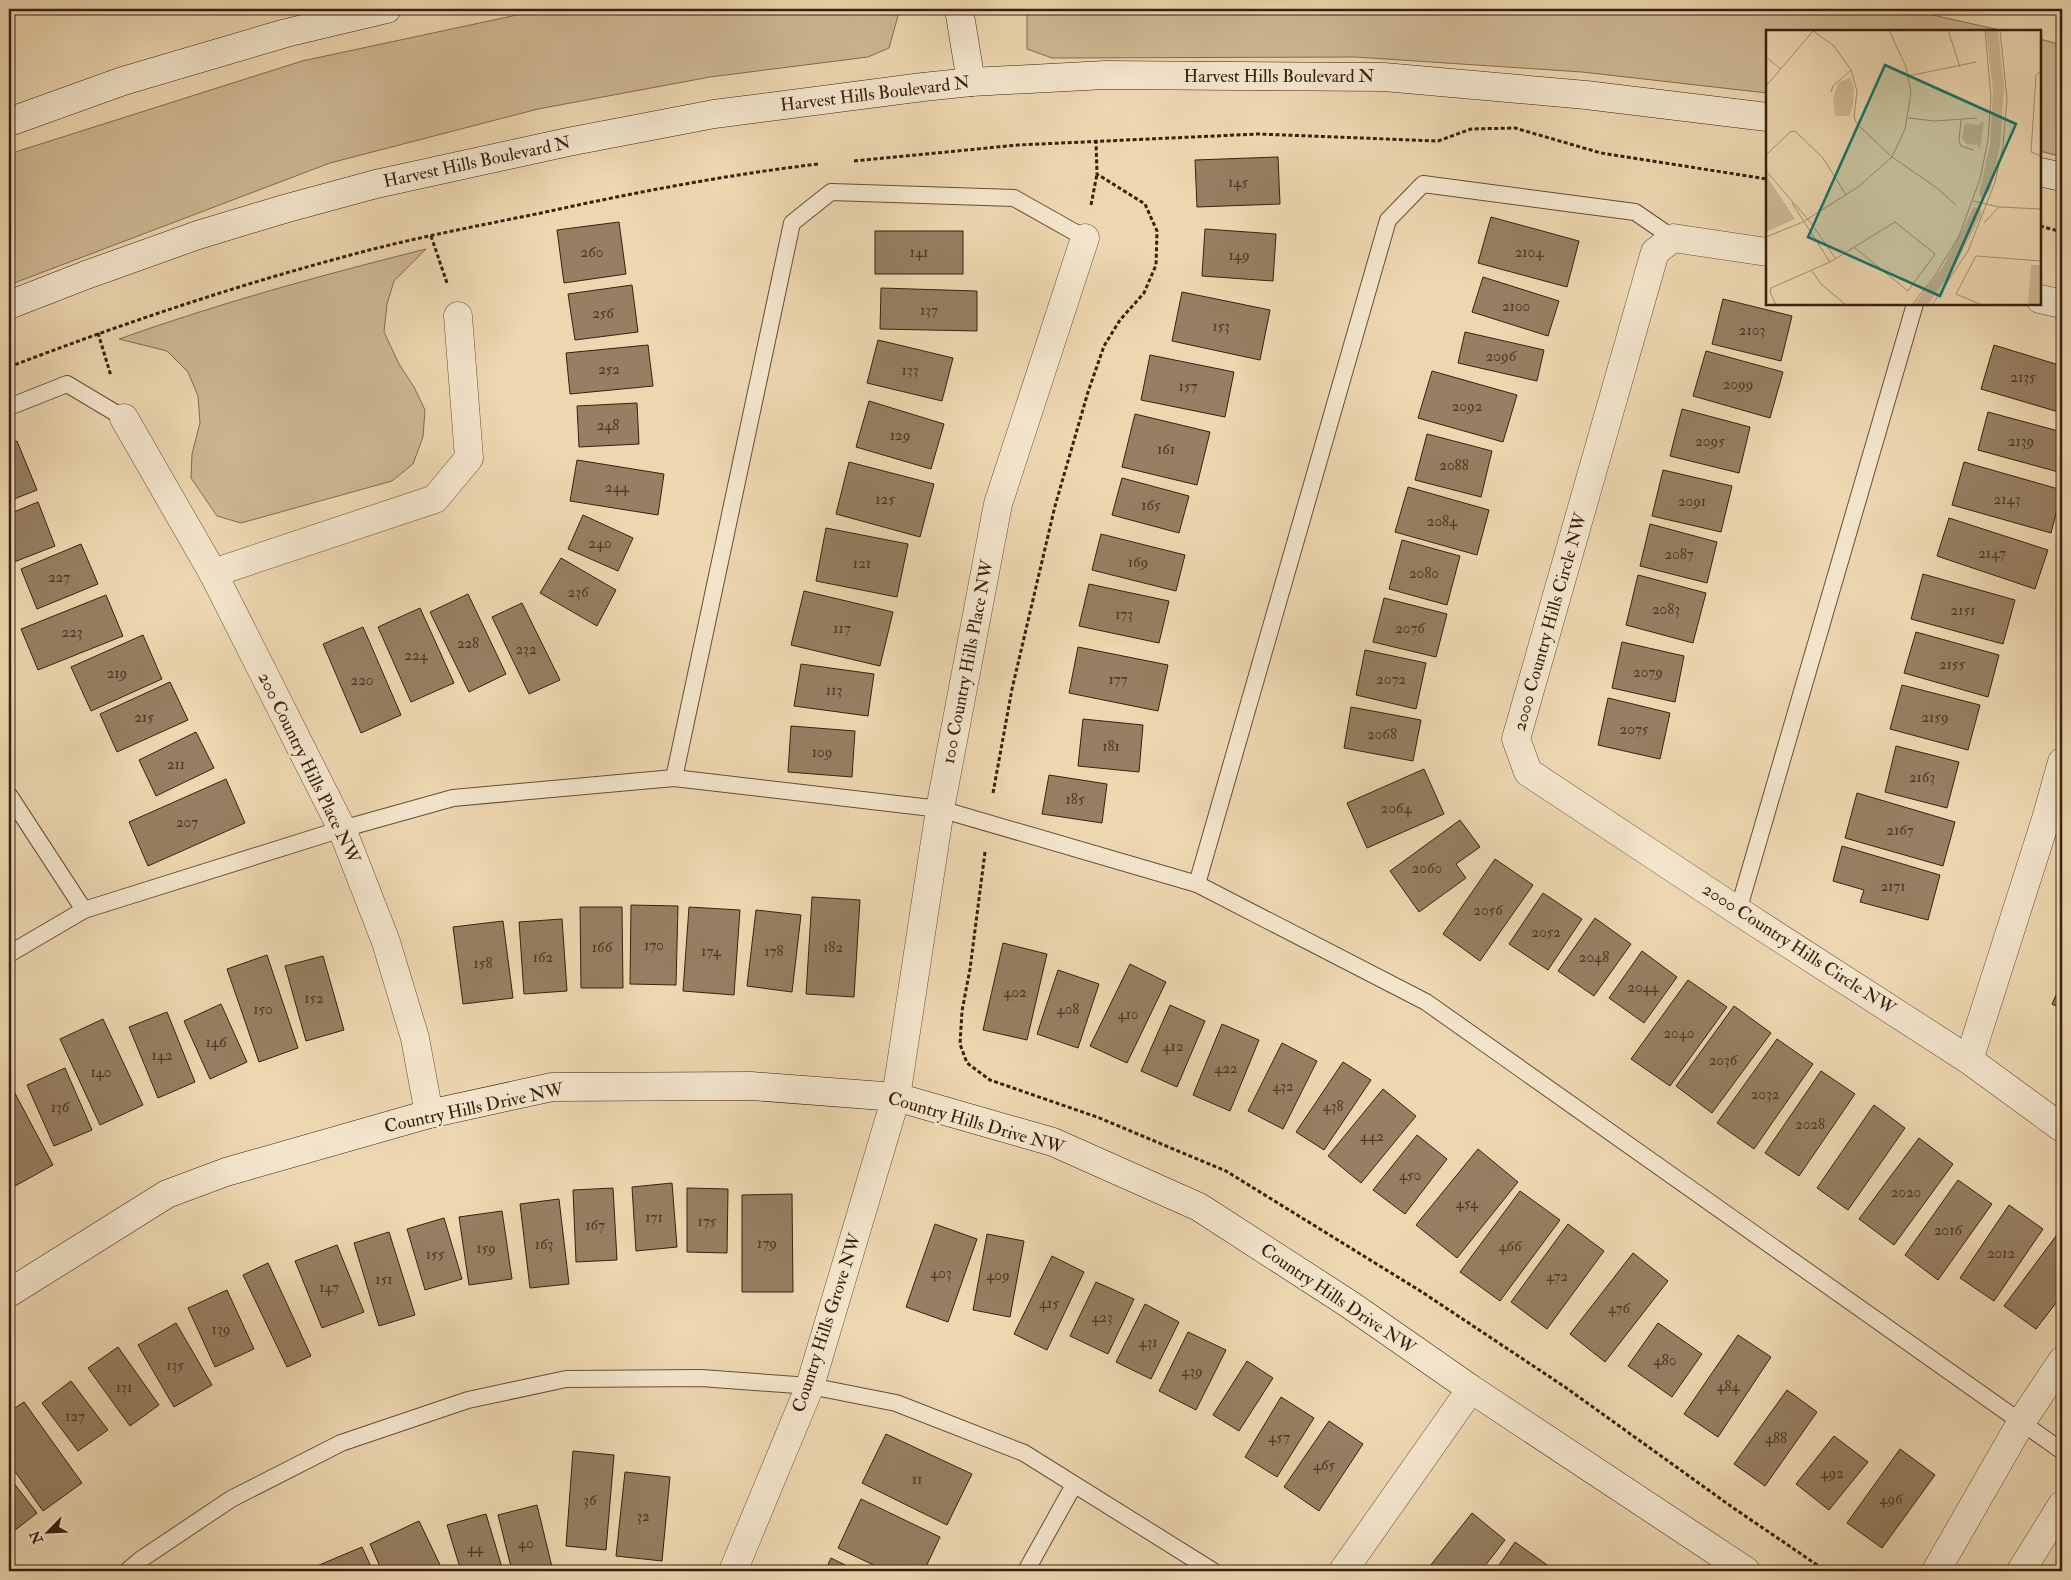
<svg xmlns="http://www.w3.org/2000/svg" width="2071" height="1580" font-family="'IM FELL Double Pica',serif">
<rect width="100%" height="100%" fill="#edd7b0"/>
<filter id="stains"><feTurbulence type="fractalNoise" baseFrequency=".004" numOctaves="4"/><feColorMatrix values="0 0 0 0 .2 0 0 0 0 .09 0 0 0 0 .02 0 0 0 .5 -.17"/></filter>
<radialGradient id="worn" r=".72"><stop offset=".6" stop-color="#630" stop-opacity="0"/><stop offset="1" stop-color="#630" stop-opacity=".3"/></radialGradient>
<g fill="#ceb894" stroke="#836c51">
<path d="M545 9H897L899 12 889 48 868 57 710 77 538 109 330 163 9 285V154L302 61Z"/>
<path d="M1027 9H1906L2004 31H1767V93L1582 72 1355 57 1052 58 1027 49Z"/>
<path d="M2040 39 2062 45V157L2040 151Z"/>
<path d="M426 249 394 281 387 304 384 332 399 364 414 387 425 410 423 437 413 464 392 481 241 523 217 516 191 478 192 454 200 423 198 396 188 372 167 351 119 339C220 303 322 275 426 249Z"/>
</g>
<g fill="#967f62" stroke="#38200e">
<path d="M1278 157 1280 204 1197 207 1195 160Z"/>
<path d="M1491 217 1579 241 1567 287 1478 263Z"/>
<path d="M619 222 626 274 564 283 557 230Z"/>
<path d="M1205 229 1276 234 1273 281 1202 276Z"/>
<rect x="875" y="231" width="88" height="43"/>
<path d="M1483 277 1559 301 1548 336 1472 312Z"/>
<path d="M632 285 638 332 575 340 568 294Z"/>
<path d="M881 288 977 291V331L880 329Z"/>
<path d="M1182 292 1270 310 1260 360 1172 341Z"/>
<path d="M1723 299 1792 316 1781 361 1712 344Z"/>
<path d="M1465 332 1544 350 1537 381 1458 363Z"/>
<path d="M878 340 953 358 942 401 867 383Z"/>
<path d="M648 345 653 386 570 394 566 353Z"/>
<path d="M1994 345 2062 366V413L1981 389Z"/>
<path d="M1706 351 1783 372 1770 418 1693 396Z"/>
<path d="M1150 355 1234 372 1225 417 1141 400Z"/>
<path d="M1432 371 1517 395 1503 442 1418 418Z"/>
<path d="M869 401 944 424 931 469 856 447Z"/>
<path d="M637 403 639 444 579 447 577 406Z"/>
<path d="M1682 409 1750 427 1739 473 1670 456Z"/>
<path d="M1988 412 2062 432V473L1978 450Z"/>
<path d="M1135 414 1210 432 1197 485 1122 467Z"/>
<path d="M1427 434 1492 451 1481 497 1415 480Z"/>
<path d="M17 441 37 490 9 501V445Z"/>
<path d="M577 460 664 474 658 515 570 501Z"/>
<path d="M849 462 934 484 920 537 836 514Z"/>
<path d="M1964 462 2062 490 2051 533 1952 505Z"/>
<path d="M1663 470 1732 486 1721 532 1652 516Z"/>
<path d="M1122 478 1189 496 1179 533 1112 515Z"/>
<path d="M1408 487 1489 510 1477 555 1395 532Z"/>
<path d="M38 502 55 546 9 564V514Z"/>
<path d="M583 515 633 538 618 571 568 549Z"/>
<path d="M1949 518 2048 550 2035 589 1937 556Z"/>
<path d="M1650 524 1717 542 1707 583 1640 566Z"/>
<path d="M826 528 908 544 897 597 816 581Z"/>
<path d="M1101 534 1185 555 1176 591 1092 570Z"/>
<path d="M1402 540 1460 556 1447 605 1389 589Z"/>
<path d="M81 544 98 584 37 609 21 569Z"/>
<path d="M561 558 616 590 597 626 540 593Z"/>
<path d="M1923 574 2015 600 2003 644 1911 619Z"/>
<path d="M1638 575 1706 593 1693 643 1626 625Z"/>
<path d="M1089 584 1169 601 1159 643 1079 626Z"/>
<path d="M804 591 893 612 880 666 791 645Z"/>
<path d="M468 594 506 674 469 692 430 612Z"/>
<path d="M106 595 123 636 38 670 21 629Z"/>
<path d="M1384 598 1447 614 1436 657 1373 642Z"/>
<path d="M522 603 560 680 529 694 492 617Z"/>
<path d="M420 608 454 683 411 702 378 627Z"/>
<path d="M363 627 401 715 361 733 323 644Z"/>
<path d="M1916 632 1999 655 1988 697 1904 673Z"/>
<path d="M143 635 162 679 91 711 71 667Z"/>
<path d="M1622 642 1684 656 1675 702 1612 688Z"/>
<path d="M1078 647 1168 665 1158 711 1069 693Z"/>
<path d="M1365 650 1426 663 1416 709 1356 695Z"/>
<path d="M801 664 874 674 868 716 794 706Z"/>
<path d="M170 682 188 720 117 752 100 714Z"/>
<path d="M1902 685 1980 705 1968 750 1890 729Z"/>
<path d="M1608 698 1670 713 1660 759 1598 745Z"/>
<path d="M1351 707 1421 720 1413 761 1344 748Z"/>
<path d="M1083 719 1143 725 1139 772 1078 766Z"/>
<path d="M791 726 855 731 852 777 788 772Z"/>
<path d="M196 732 214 768 156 796 139 760Z"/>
<path d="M1896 746 1959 762 1947 808 1885 792Z"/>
<path d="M1424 769 1444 814 1367 848 1347 803Z"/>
<path d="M1049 775 1107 784 1102 823 1042 814Z"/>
<path d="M226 779 245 823 148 866 129 822Z"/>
<path d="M1857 793 1955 822 1943 866 1845 838Z"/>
<path d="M1460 820 1480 847 1456 864 1466 878 1419 912 1390 871Z"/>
<path d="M1842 846 1940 875 1928 920 1860 902 1864 890 1833 881Z"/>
<path d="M1495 859 1533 885 1480 961 1443 934Z"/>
<path d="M1543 893 1582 919 1548 970 1509 944Z"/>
<path d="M812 897 860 900 854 997 806 994Z"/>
<path d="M631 905 678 906 676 985 630 984Z"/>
<path d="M580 907H622L623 988H581Z"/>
<path d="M689 907 740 910 734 995 683 991Z"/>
<path d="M756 910 801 915 792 992 747 986Z"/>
<path d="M1595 918 1631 944 1594 996 1558 971Z"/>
<path d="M562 919 567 991 524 994 519 922Z"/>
<path d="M503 921 513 998 463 1004 453 927Z"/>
<path d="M1003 943 1047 954 1027 1040 983 1030Z"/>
<path d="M1642 951 1677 977 1644 1023 1609 998Z"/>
<path d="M267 955 298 1048 259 1062 227 969Z"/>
<path d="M323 956 344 1030 306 1041 285 966Z"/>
<path d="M1130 964 1166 982 1127 1063 1090 1046Z"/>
<path d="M1058 970 1099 984 1078 1048 1037 1034Z"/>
<path d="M1688 980 1727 1007 1670 1086 1631 1059Z"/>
<path d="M2062 982V1009L2052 1004Z"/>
<path d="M221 1004 247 1062 210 1079 184 1021Z"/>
<path d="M1170 1005 1205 1021 1177 1087 1141 1071Z"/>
<path d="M1734 1006 1771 1033 1712 1113 1676 1086Z"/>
<path d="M167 1012 195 1082 158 1098 129 1027Z"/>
<path d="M103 1019 143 1105 100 1125 60 1039Z"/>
<path d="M1222 1024 1259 1040 1230 1111 1193 1095Z"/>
<path d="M1777 1039 1813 1064 1754 1149 1717 1123Z"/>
<path d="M1282 1043 1317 1061 1283 1129 1248 1111Z"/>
<path d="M1343 1062 1371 1080 1324 1150 1296 1132Z"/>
<path d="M65 1068 92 1130 54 1146 27 1085Z"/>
<path d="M1821 1071 1855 1094 1799 1176 1765 1153Z"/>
<path d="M9 1082 53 1165 15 1186 9 1174Z"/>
<path d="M1383 1089 1416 1116 1361 1183 1328 1156Z"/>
<path d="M1874 1105 1905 1128 1848 1210 1817 1188Z"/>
<path d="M1417 1135 1447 1159 1405 1214 1373 1190Z"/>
<path d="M1919 1138 1953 1164 1894 1245 1859 1219Z"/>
<path d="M1478 1149 1518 1182 1457 1258 1416 1225Z"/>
<path d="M1958 1180 1992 1204 1938 1280 1905 1255Z"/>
<path d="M672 1183 677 1247 636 1251 632 1187Z"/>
<path d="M613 1188 617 1260 576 1262 573 1190Z"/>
<path d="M687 1188 728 1189 727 1253 687 1252Z"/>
<path d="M1520 1191 1560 1220 1500 1301 1460 1272Z"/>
<path d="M792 1194 793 1292H742V1195Z"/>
<path d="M559 1199 569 1284 530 1288 520 1204Z"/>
<path d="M2009 1205 2043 1229 1994 1301 1960 1278Z"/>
<path d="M502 1211 512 1279 469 1285 459 1217Z"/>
<path d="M444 1218 462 1279 425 1290 407 1229Z"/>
<path d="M935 1224 977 1239 948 1322 906 1307Z"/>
<path d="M1568 1224 1604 1251 1547 1329 1511 1302Z"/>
<path d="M389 1232 415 1315 379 1326 354 1243Z"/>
<path d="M2059 1232 2062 1235V1295L2036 1329 2004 1306Z"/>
<path d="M987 1234 1024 1241 1010 1317 973 1310Z"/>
<path d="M337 1245 364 1312 322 1328 295 1261Z"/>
<path d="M1633 1253 1668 1281 1605 1362 1570 1334Z"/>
<path d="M1052 1256 1084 1272 1047 1350 1014 1334Z"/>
<path d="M268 1263 311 1356 287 1367 243 1275Z"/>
<path d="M1096 1282 1134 1299 1108 1354 1070 1336Z"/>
<path d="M227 1290 254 1349 215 1367 188 1308Z"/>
<path d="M1145 1304 1179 1322 1151 1379 1116 1362Z"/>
<path d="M176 1323 212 1385 174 1407 138 1345Z"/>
<path d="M1658 1323 1702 1354 1672 1397 1628 1366Z"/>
<path d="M1188 1332 1226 1350 1196 1410 1159 1391Z"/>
<path d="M1738 1335 1771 1357 1718 1437 1684 1414Z"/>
<path d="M118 1347 159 1405 130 1426 88 1368Z"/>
<path d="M1247 1361 1273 1378 1239 1431 1213 1415Z"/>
<path d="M71 1381 108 1430 78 1451 42 1403Z"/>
<path d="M1787 1390 1817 1412 1765 1486 1734 1464Z"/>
<path d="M1281 1397 1314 1418 1277 1477 1245 1457Z"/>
<path d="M24 1402 82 1483 43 1511 9 1463V1412Z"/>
<path d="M1329 1421 1363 1444 1319 1511 1284 1487Z"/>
<path d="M886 1434 972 1474 947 1525 862 1483Z"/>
<path d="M1834 1436 1868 1462 1829 1510 1796 1484Z"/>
<path d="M1900 1449 1935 1475 1882 1548 1847 1523Z"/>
<path d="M573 1451 614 1455 606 1550 566 1546Z"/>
<path d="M625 1472 670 1477 662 1561 616 1556Z"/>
<path d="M9 1477 37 1513 9 1535Z"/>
<path d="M861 1499 940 1537 924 1571H886L838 1548Z"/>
<path d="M537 1505 553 1571H512L498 1515Z"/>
<path d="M1472 1513 1505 1540 1481 1571H1426Z"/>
<path d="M486 1514 503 1571H461L447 1525Z"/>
<path d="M419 1521 443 1571H382L370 1544Z"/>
<path d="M1515 1542 1550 1567 1547 1571H1495Z"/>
<path d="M362 1547 373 1571H305Z"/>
<path d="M831 1558 857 1571H825Z"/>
</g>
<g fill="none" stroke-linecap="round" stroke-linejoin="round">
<g stroke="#654e36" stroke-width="18">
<g id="lane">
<path d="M9 407 67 384 124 418"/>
<path d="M674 778 792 223 831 192 1014 198 1085 238"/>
<path d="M9 795 84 910"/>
<path d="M1197 884 1388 220 1423 184 1635 212 1673 238"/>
<path d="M1738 911 1915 304"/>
<path d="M9 954 84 910 342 829 453 798 674 778 940 809 1197 884 1426 1002 2062 1451"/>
<path d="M127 1571 140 1560 231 1499 341 1443 468 1400 566 1379 701 1378 810 1386 896 1403 1024 1453 1213 1571"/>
<path d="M1026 1571 1074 1485"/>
</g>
</g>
<g stroke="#654e36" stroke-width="29">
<g id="street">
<path d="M1767 252 1673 238 1655 252 1516 739 1528 772 1738 911 1969 1060 2062 1128"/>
<path d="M2040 299 2062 304"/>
<path d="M124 418 213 573 342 829 386 942 415 1038 429 1114"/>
<path d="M213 573 435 499 469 458 458 316"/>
<path d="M1969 1060 2046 819 2062 762"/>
<path d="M733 1571 810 1386 896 1097 940 809 998 504 1085 238"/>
<path d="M1343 1571 1471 1389"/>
<path d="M1936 1571 2022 1421 2062 1361"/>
<path d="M2021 1571 2062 1505"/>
</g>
</g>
<g stroke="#38200e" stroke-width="29">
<g id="secondary">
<path d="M959 9 971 82"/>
<path d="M9 122 123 81 286 33 387 9"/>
<path d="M2040 172 2062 177"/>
<path d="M9 305 86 275 198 235 284 209 376 184 568 142 714 114 923 87 971 82 1105 75 1384 77 1586 95 1767 117"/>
<path d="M9 1293 167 1194 226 1172 429 1114 552 1087 751 1086 896 1097 1053 1142 1199 1207 1349 1304 1471 1389 1746 1571"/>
</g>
</g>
<g stroke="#38200e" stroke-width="3" stroke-dasharray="4 2.5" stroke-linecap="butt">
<path d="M854 161 1018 145 1258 134 1438 141 1471 129 1515 128 1601 153 1767 179"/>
<path d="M1091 205 1097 174"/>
<path d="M2040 226 2062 232"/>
<path d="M431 236 447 283"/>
<path d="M98 333 111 376"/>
<path d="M9 367C116 326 225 289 336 259 403 240 472 227 541 213 632 193 725 175 818 164"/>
<path d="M993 793 1012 689 1055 506 1088 392 1104 346 1120 320 1144 293 1156 265 1157 231 1145 204 1097 174 1096 141"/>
<path d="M985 852 970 969 962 1011 960 1044 967 1063 990 1080 1097 1117 1226 1171 1422 1292 1565 1387 1732 1507 1826 1571"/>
</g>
<use href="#lane" stroke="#f3e5cc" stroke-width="16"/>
<use href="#street" stroke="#f3e5cc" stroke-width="28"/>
<use href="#secondary" stroke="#f3e5cc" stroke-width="28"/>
</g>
<g text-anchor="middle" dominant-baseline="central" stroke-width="5" stroke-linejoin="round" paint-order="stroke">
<g font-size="15" fill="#503823">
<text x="1238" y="182">145</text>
<text x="592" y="252">260</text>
<text x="919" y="252">141</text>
<text x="1529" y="252">2104</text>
<text x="1239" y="255">149</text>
<text x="1516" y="306">2100</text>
<text x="929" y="310">137</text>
<text x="603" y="313">256</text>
<text x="1221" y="326">153</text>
<text x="1752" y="330">2103</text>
<text x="1501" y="356">2096</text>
<text x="609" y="369">252</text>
<text x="910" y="370">133</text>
<text x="2023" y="377">2135</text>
<text x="1738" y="384">2099</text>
<text x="1188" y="386">157</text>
<text x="1467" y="406">2092</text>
<text x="608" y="425">248</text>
<text x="900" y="435">129</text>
<text x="1710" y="441">2095</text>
<text x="2021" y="441">2139</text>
<text x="1166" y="449">161</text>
<text x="1454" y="465">2088</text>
<text x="617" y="487">244</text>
<text x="885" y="499">125</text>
<text x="2007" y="499">2143</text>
<text x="1692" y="501">2091</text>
<text x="1151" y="505">165</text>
<text x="1442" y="521">2084</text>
<text x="600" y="543">240</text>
<text x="1992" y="553">2147</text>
<text x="1679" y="554">2087</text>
<text x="1138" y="562">169</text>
<text x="862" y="563">121</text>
<text x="1424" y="573">2080</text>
<text x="59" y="577">227</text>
<text x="578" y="592">236</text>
<text x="1666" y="609">2083</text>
<text x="1963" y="610">2151</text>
<text x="1124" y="614">173</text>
<text x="842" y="628">117</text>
<text x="1410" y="628">2076</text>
<text x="72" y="632">223</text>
<text x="468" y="643">228</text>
<text x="526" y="649">232</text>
<text x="416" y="655">224</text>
<text x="1952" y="664">2155</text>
<text x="1648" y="672">2079</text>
<text x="117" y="673">219</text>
<text x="1118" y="679">177</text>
<text x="1391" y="679">2072</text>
<text x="362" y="680">220</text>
<text x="834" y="690">113</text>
<text x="144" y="717">215</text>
<text x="1935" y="717">2159</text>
<text x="1634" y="729">2075</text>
<text x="1382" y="734">2068</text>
<text x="1111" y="746">181</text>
<text x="822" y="752">109</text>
<text x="176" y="764">211</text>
<text x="1922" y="777">2163</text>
<text x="1075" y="799">185</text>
<text x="1396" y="808">2064</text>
<text x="187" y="822">207</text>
<text x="1900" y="830">2167</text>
<text x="1427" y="868">2060</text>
<text x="1893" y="886">2171</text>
<text x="1488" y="910">2056</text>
<text x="1546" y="932">2052</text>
<text x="654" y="945">170</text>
<text x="602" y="947">166</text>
<text x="833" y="947">182</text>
<text x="711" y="951">174</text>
<text x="774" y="951">178</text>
<text x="543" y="957">162</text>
<text x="1594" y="957">2048</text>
<text x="483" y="963">158</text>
<text x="1643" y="987">2044</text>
<text x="1015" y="992">402</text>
<text x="314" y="998">152</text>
<text x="263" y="1009">150</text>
<text x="1068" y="1009">408</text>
<text x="1128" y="1014">410</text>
<text x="1679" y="1033">2040</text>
<text x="216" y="1042">146</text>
<text x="1173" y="1046">412</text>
<text x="162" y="1055">142</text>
<text x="1723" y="1060">2036</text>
<text x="1226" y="1068">422</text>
<text x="101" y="1072">140</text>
<text x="1283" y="1086">432</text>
<text x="1765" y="1094">2032</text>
<text x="1333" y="1106">438</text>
<text x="60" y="1107">136</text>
<text x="1810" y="1124">2028</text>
<text x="1372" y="1136">442</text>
<text x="1410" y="1175">450</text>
<text x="1906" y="1192">2020</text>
<text x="1467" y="1203">454</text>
<text x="654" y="1217">171</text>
<text x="707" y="1221">175</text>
<text x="595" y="1225">167</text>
<text x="1948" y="1230">2016</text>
<text x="767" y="1243">179</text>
<text x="544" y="1244">163</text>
<text x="1510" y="1246">466</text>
<text x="486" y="1248">159</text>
<text x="2001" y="1253">2012</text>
<text x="435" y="1254">155</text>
<text x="941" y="1273">403</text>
<text x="998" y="1275">409</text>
<text x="1557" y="1276">472</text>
<text x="384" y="1279">151</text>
<text x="329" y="1287">147</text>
<text x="1049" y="1303">415</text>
<text x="1619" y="1308">476</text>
<text x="1102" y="1317">423</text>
<text x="221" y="1329">139</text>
<text x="1148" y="1342">431</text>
<text x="1665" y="1360">480</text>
<text x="175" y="1365">135</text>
<text x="1192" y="1371">439</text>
<text x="1728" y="1386">484</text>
<text x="124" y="1387">131</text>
<text x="75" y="1416">127</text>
<text x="1279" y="1437">457</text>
<text x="1776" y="1438">488</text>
<text x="1324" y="1465">465</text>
<text x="1832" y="1473">492</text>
<text x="917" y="1479">11</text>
<text x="1891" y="1499">496</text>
<text x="590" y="1500">36</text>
<text x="643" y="1516">32</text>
<text x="526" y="1543">40</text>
<text x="475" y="1548">44</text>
</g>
<g font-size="18" fill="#38200e" stroke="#f3e5cc">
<text x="1279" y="76">Harvest Hills Boulevard N</text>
<text transform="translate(875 94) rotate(-7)">Harvest Hills Boulevard N</text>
<text transform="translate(477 162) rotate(-12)">Harvest Hills Boulevard N</text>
<text transform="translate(1550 622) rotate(-74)">2000 Country Hills Circle NW</text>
<text transform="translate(968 662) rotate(-79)">100 Country Hills Place NW</text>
<text transform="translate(309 768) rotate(64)">200 Country Hills Place NW</text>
<text transform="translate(1799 949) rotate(33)">2000 Country Hills Circle NW</text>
<text transform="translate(474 1108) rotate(-12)">Country Hills Drive NW</text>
<text transform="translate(976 1123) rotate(16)">Country Hills Drive NW</text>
<text transform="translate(1338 1299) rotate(34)">Country Hills Drive NW</text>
<text transform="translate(827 1323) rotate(-72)">Country Hills Grove NW</text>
</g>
</g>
<g transform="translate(1766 30)">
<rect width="275" height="275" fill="#edd7b0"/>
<path d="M220 0H232L238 57 234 116 224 161 216 168 213 164 224 115 227 61ZM84 47 88 57 87 77 83 86H69L67 69 72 53ZM218 91 216 105 214 120 211 115 200 114 196 108 199 93 212 95ZM0 145 29 189 0 202ZM208 177 215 180V185L189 236 162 275H148L177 237ZM265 235H275V275H262Z" fill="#ceb894"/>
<path fill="none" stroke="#a58e6f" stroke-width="1" d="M46 0 68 16 85 40 91 61 88 87 91 94 126 127 171 158 190 175M182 0 194 37M0 27 15 39M275 41 270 45 265 122 275 126M142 46 210 32M0 56 48 0M65 62 67 56 85 40M142 88 169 91 211 88M195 90 193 111 195 116 207 120M0 125 24 102 29 101 57 128 80 165M0 141 45 193 70 229M207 171 233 177 275 179M26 173 64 232M218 193 233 177M0 207 37 192 92 157 126 127 139 99 145 63 140 37 123 0M46 241 55 254 80 275M10 275 4 262 5 258 64 232 129 192 169 224 142 261 89 218M146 275 168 247 193 206 214 149 222 110 225 67 219 0M166 275 202 221 229 152 237 116 241 69 234 0M216 275 190 264 210 226 275 231"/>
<path fill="#0f766e" fill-opacity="0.15" stroke="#0f766e" stroke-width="2.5" d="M119 35 250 94 174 266 42 207Z"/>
<rect width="275" height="275" fill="none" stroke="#38200e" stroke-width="2.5"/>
</g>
<rect width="2071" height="1580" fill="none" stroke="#edd7b0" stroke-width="30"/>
<rect x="10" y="10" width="2051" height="1560" fill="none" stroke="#38200e" stroke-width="2.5"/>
<rect x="15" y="15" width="2041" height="1550" fill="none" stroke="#38200e"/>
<g transform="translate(48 1532) rotate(246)" stroke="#f3e5cc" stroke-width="4" paint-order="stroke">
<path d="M0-4L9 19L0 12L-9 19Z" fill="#38200e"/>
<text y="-8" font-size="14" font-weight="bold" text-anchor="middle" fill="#38200e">N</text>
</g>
<rect width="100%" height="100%" filter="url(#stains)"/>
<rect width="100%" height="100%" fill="url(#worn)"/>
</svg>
